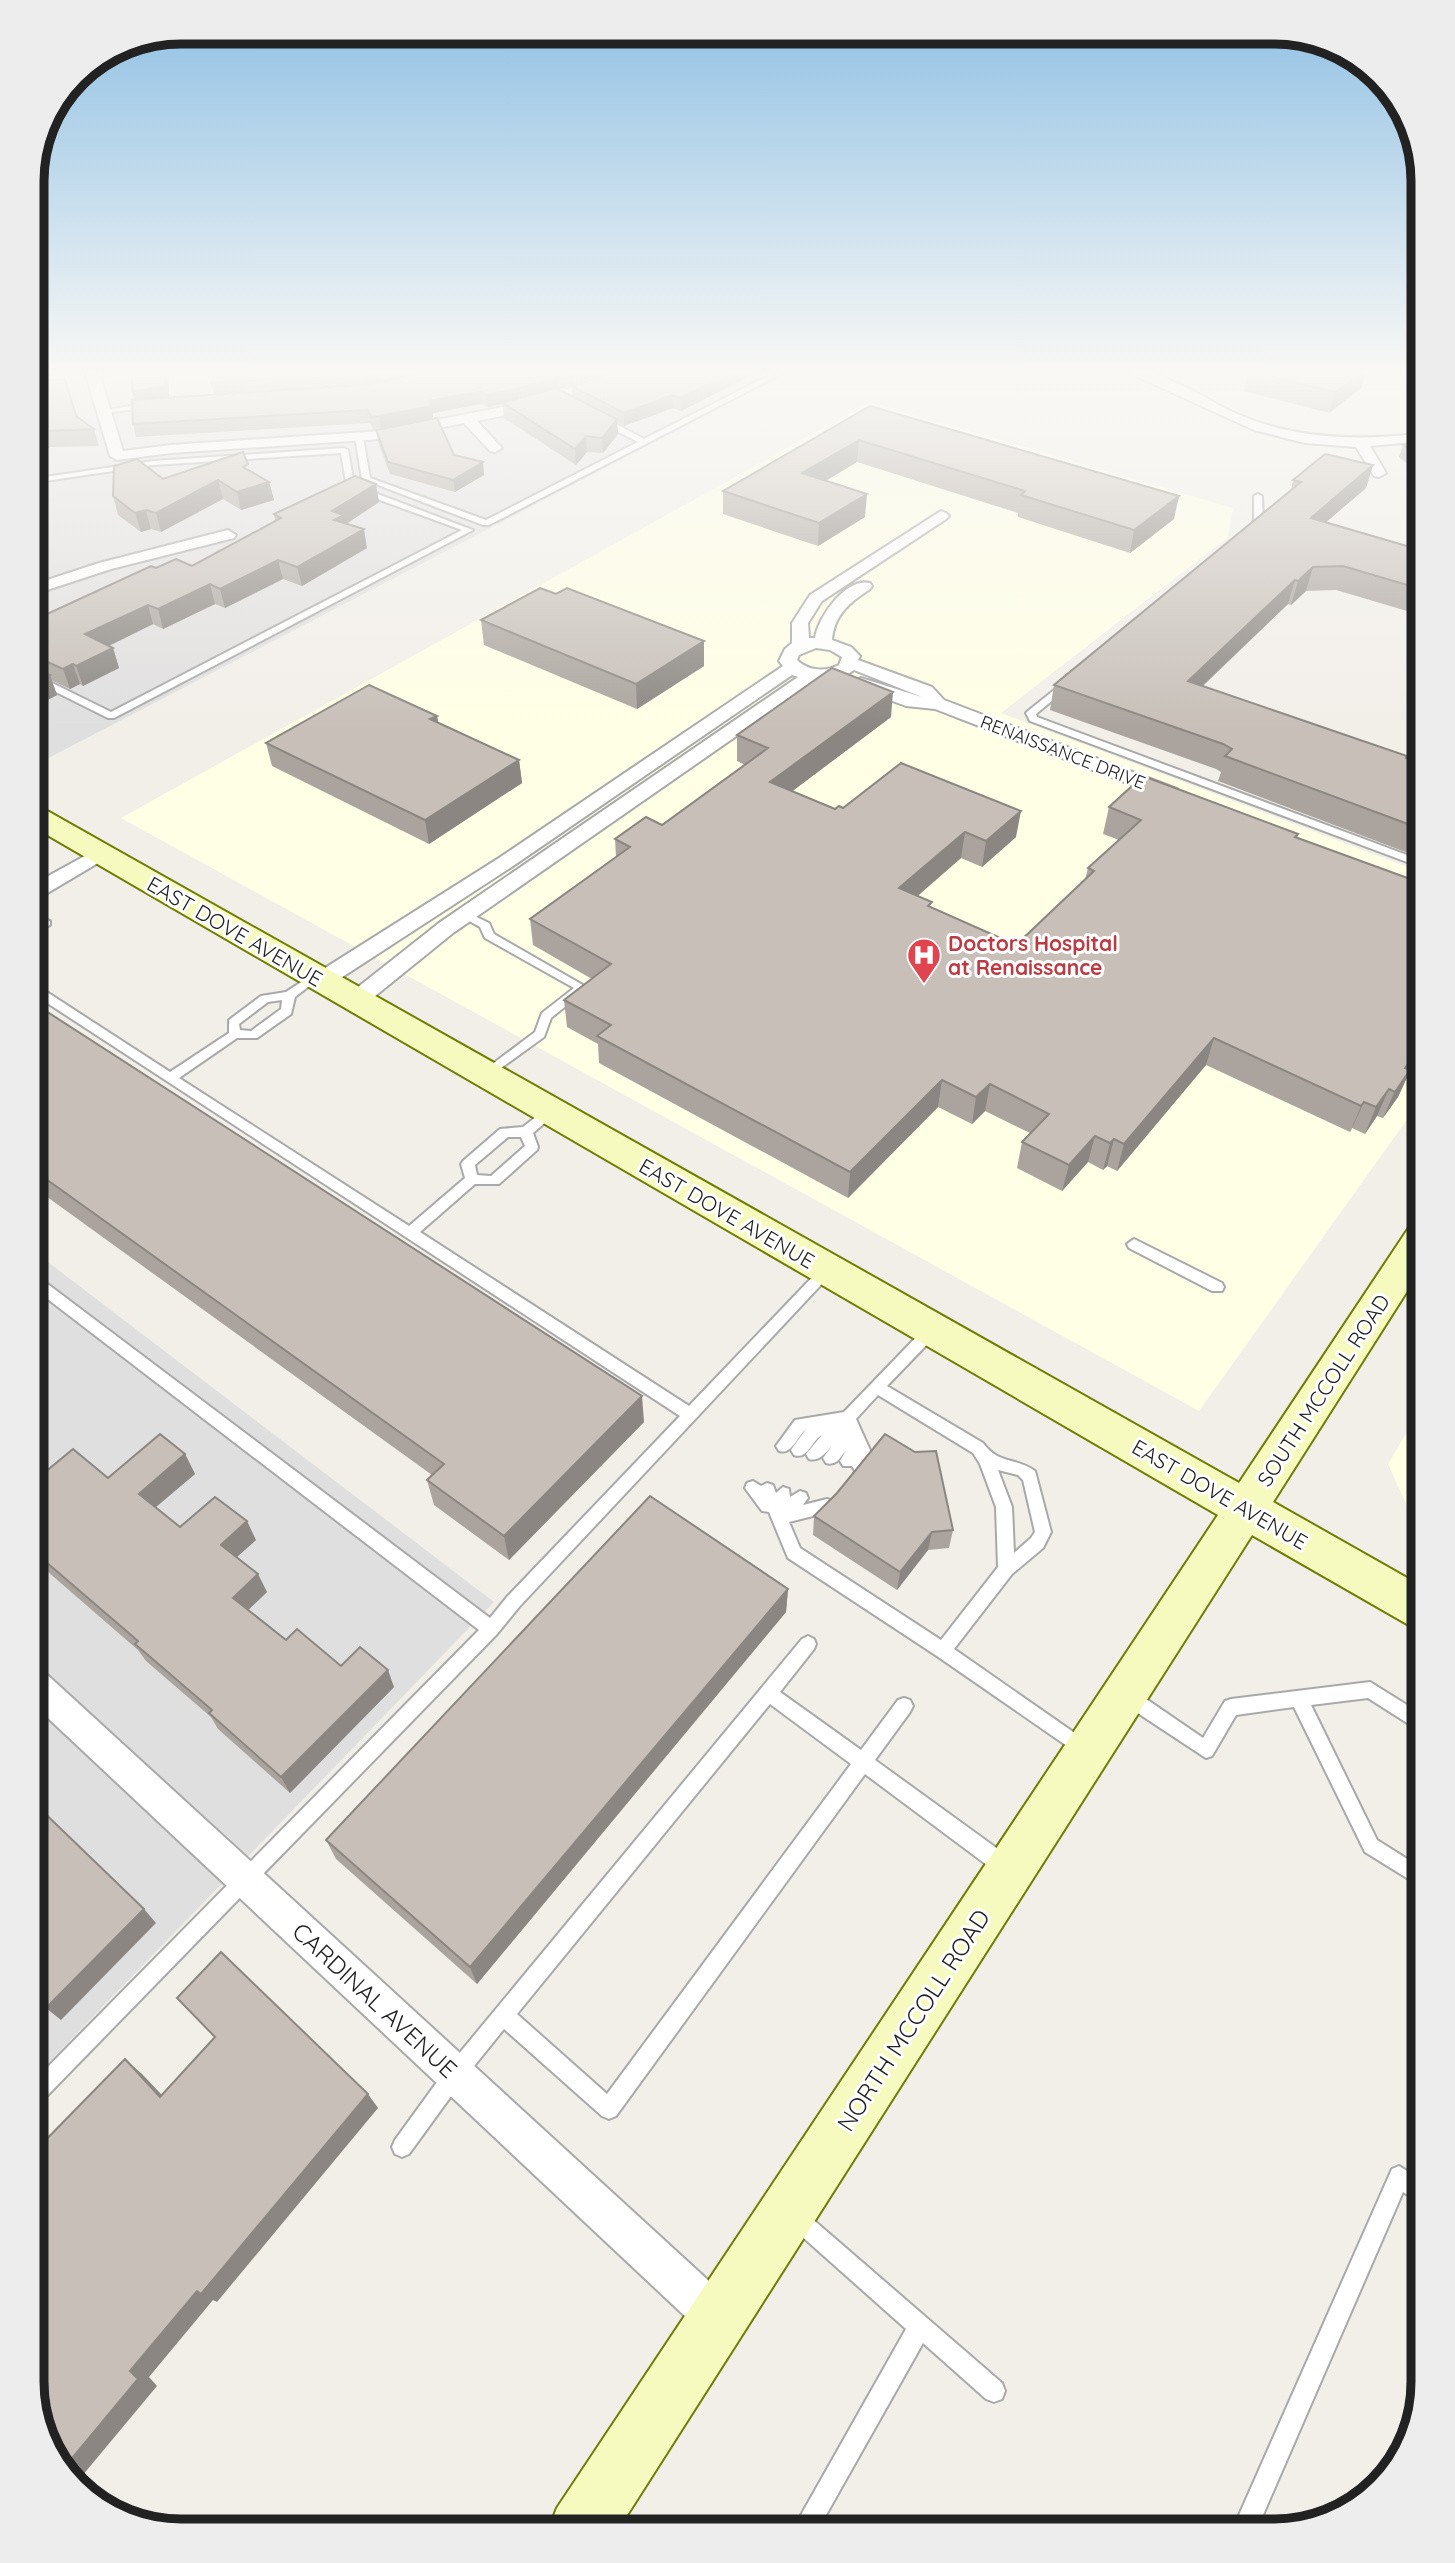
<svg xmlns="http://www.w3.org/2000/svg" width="1455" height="2563" font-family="Quicksand,sans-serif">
<rect width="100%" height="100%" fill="#f2efe9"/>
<g fill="#e0dfdf">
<path d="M32 372H790L37 764 32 761Z"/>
<path d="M32 1250 494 1602 32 2080Z"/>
</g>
<g fill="#ffffe5">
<path d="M870 402 1233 508 1228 537 1001 713 1423 873V1097L1199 1411 121 818Z"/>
<path d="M1423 1405V1534L1419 1532 1388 1464Z"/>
</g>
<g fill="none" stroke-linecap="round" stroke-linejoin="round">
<g stroke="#a9a9a9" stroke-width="4">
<g id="service">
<path d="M776 372H785L489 525H483L362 479 355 437 359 435 363 437 370 478 486 520 638 442 599 422V418H605L644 439Z"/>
<path d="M150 403H153V407L104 413 100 411Z"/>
<path d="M344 448 348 450 354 485 473 530 114 718H108L36 682V678H42L111 712 462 530 347 488 341 453 153 465 32 483V479L153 461Z"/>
<path d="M1258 494 1262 496C1262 511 1266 526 1252 535L1248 533 1254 520V496Z"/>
<path d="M1063 683 1071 685 1036 714 1037 717 1423 861V868L1030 721 1026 713 1028 711Z"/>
<path d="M466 912 489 923 494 934 588 988 551 1018 544 1037 486 1079 480 1075 482 1072 535 1032 542 1013 574 988 485 938 480 927 462 917 460 915Z"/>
<path d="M46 920 50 921V925L32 934V926Z"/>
<path d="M315 973 321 977 295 997 291 1014 257 1038H237L179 1078 409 1226 465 1178 461 1164 463 1161 500 1129 523 1127 546 1109H554L556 1112 554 1115 533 1133 538 1147 537 1150 499 1184H475L420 1232 689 1406 822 1267 827 1266 834 1271 519 1607 497 1634 39 2104 32 2107V2083L479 1630 32 1287V1275L37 1276 490 1618 507 1597 680 1416 32 993V984L36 985 170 1072 229 1033V1020L261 996 286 992ZM282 1000 281 1009 251 1031 240 1030 239 1024 268 1002ZM508 1137H521L525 1146 491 1176 477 1175 475 1165Z"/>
<path d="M1134 1239 1222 1283 1224 1287 1222 1291H1212L1129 1248 1127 1244Z"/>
<path d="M932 1324 937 1326 939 1330 937 1334 887 1386 983 1443C999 1465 1016 1457 1035 1471L1051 1532 1043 1548 1012 1574 954 1649 1089 1743 1092 1749 1089 1755 1083 1757 937 1656 788 1558 769 1512 762 1511 745 1488 747 1483 753 1481 761 1486 767 1483 773 1485 776 1493 783 1487 789 1489 790 1497 800 1491 806 1493 808 1498 803 1505 827 1499 833 1501 835 1506 833 1511 789 1522 800 1548 941 1640 998 1567 996 1507 980 1464 973 1453 878 1395 856 1419 874 1459C869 1468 864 1474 855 1471L852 1466H843L840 1461 846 1450C840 1458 836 1466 826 1463L823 1458 832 1446C825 1453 819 1462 809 1459L806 1454 822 1435C811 1441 808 1460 794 1455L791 1450 806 1429C797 1437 792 1455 779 1451L776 1446 795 1420 844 1412 927 1326ZM998 1470 1018 1475 1023 1480 1035 1532 1031 1538 1014 1553 1012 1507Z"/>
<path d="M808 1636 814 1639 816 1644 814 1649 780 1692 861 1750 898 1700 904 1698 910 1700 913 1706 910 1712 875 1760 1013 1860 1015 1867 1013 1874 1006 1876 999 1874 865 1774 616 2116 609 2119 602 2116 504 2029 462 2081 409 2154 402 2157 395 2154 392 2147 395 2140 448 2067 802 1639ZM770 1704 851 1764 607 2094 517 2014Z"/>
<path d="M1370 1682 1423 1715V1733L1368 1698 1311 1705 1377 1840 1423 1869V1888L1365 1852 1294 1707 1236 1715 1212 1756 1206 1758 1121 1702 1118 1696 1121 1690 1127 1688 1133 1690 1203 1738 1225 1701 1231 1699Z"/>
<path d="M1399 2166 1423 2181V2204L1403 2192 1256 2531H1232L1392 2169Z"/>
<path d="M795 2206 802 2210 1002 2383 1005 2391 1002 2399 994 2402 986 2399 923 2343 817 2531H792L906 2329 788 2224 784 2217 788 2210Z"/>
</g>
</g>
<g stroke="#a9a9a9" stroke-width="4">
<g id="minor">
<path d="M85 372H99L123 451 171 445 381 431 518 404 623 372H642L526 411 477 421 502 448 495 452 490 451 464 423 381 439 171 453 117 460 110 456Z"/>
<path d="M1127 372C1168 369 1205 401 1242 416 1300 440 1362 441 1423 433V441L1370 446 1386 473 1379 477 1374 476 1356 447 1305 443 1254 430Z"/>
<path d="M941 511 946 513 949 516 946 519 822 601 808 623 809 638H815C818 617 846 577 870 583L872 586 870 589C850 602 834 615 832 640L851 647 860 656 858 660 932 687 944 700 1177 789 1180 793 1177 797H1163L935 709 906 706 855 687 852 683 861 678 922 697 854 670 843 677 817 680 453 933 364 1005 356 1007 348 1005 345 1000 348 995 439 923 798 677 792 675 513 866 330 985H314L311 980 314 975 499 858 783 666 779 661 785 649 792 643V623L810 595ZM816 648 830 650 842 657 839 665C825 672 808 671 797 660L799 655Z"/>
<path d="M228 530 236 535 234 538 111 569 32 595V585L99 563Z"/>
<path d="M101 847 108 849 111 853 108 857 39 898 32 900V885Z"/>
<path d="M32 1667 43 1671 734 2304 740 2319 734 2334 719 2340 704 2334 32 1703Z"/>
</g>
</g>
<g stroke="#707d05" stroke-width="4">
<path id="secondary" d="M32 805 42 808 1239 1483 1410 1226 1423 1222V1266L1273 1502 1423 1587V1630L1407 1624 1252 1535 617 2531H548L557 2508 1218 1515 32 826Z"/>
</g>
<use href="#service" fill="#fff" fill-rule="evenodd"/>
<use href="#minor" fill="#fff" fill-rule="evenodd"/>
<use href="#secondary" fill="#f7fabf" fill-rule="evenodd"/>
</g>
<g fill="#aba49e" fill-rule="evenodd">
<path d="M51 372 53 380 76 416 94 429 99 446 50 447 32 455Z"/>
<path d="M168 372 169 397 214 394 211 383 215 372H758L681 411 673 408 624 426 617 422 618 434 603 453 587 452 576 465 504 418 503 404 488 407 482 404 460 407 433 413V418L381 428 373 429 370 423 136 437 133 424 134 400ZM614 372 572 386V396L558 389Z"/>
<path d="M1248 372H1366L1361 388 1329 413 1244 391Z"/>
<path d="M1369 372H1383L1377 376Z"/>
<path d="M870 406 1174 519 1130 553 1018 517V513L857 462 826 481 865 517 818 546 723 514V491Z"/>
<path d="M376 430 454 455 483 462 484 475 455 492 390 474 378 442Z"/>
<path d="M1424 443V478L1399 457 1403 445Z"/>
<path d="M1373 465 1366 488 1326 522 1424 551V616L1336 590 1306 591 1291 605 1288 604 1203 686 1407 756V758L1424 764V859L1218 781 1221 772 1216 769 1050 710 1054 685 1291 491 1293 480Z"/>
<path d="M249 470 269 482 274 500 241 510 223 499 161 532 151 529 141 532 118 515 113 496 163 479Z"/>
<path d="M379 502 346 524 367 548 302 586 283 579 225 608 215 604 163 629 153 624 109 646 113 648 119 668 83 686 80 684 70 689 51 680 57 695 32 708V621L156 568 192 566 275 521 274 514Z"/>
<path d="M556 594 704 641V666L637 709 484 645 481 620Z"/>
<path d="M437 716 438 723 519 760 522 783 429 844 272 766 266 743Z"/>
<path d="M891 717 792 791 835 809 843 808 1016 837 982 867 961 858 917 896 932 908 1016 945 1085 880 1088 868 1119 840 1103 834 1109 807 1298 834 1297 838 1424 884V1054H1422L1409 1073 1398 1097 1383 1118 1377 1116 1365 1134 1352 1128 1350 1132 1206 1065 1117 1171 1107 1166 1103 1170 1088 1162 1062 1191 1017 1168 1022 1142 1030 1133 985 1111 972 1124 938 1107 848 1198 599 1063 598 1044 567 1027 564 1000 592 979 533 945 530 919 616 857 615 839 662 825 745 765 737 761V735Z"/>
<path d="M32 1002 644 1422 509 1560 434 1505 427 1480 432 1475 32 1186Z"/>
<path d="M185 1454 195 1474 155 1507 180 1527 256 1540 237 1557 267 1592 248 1610 286 1640 341 1666 394 1687 290 1793 218 1729 211 1717 146 1661 138 1650 32 1558V1483L108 1478Z"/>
<path d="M814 1516 953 1530 949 1548 928 1550 897 1590 813 1535Z"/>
<path d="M788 1589 786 1612 477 1984 336 1859 326 1840Z"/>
</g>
<g fill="#8b8681">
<path d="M165 372H168L169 399 135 403 132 391Z"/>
<path d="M384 372H455L365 387 363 375Z"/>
<path d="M575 372H615L517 401 503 403V404L488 407 486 395Z"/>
<path d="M734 372H758L681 411 680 398Z"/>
<path d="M1362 372H1366L1361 388 1329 413 1335 392Z"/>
<path d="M481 392 482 404 433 413V418L381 428 379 416 429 401Z"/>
<path d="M672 395 673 408 624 426V413Z"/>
<path d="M617 419 618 434 603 453 602 438Z"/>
<path d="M45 431 50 447 32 455V436Z"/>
<path d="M586 436 587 452 576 465 575 449Z"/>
<path d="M859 440 857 462 801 495 802 473Z"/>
<path d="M483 462 484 475 455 492 453 480Z"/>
<path d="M1373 465 1366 488 1304 541 1311 518Z"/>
<path d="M218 480 223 499 161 532 156 513Z"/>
<path d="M269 482 274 500 241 510 237 492Z"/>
<path d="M376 484 379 502 346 524 338 539 332 511Z"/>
<path d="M867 494 865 517 818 546 819 523Z"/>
<path d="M1179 496 1174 519 1130 553 1134 530Z"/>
<path d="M146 510 151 529 141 532 135 513Z"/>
<path d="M364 529 367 548 302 586 297 567Z"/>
<path d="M278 560 283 579 225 608 220 589Z"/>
<path d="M1313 567 1306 591 1291 605 1298 581Z"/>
<path d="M1295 580 1288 604 1182 705 1188 681Z"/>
<path d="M210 584 215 604 163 629 158 609Z"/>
<path d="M148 605 153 624 92 654 85 634Z"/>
<path d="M704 641V666L637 709 636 684Z"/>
<path d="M113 648 119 668 83 686 76 666Z"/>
<path d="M73 664 80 684 70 689 63 669Z"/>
<path d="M50 675 57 695 32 708V684Z"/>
<path d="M893 692 891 717 770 808V782Z"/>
<path d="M437 716 441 739 430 719Z"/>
<path d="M519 760 522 783 429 844 425 820Z"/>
<path d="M1021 811 1016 837 982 867 986 841Z"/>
<path d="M965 832 961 858 896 915 899 888Z"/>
<path d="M1214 1038 1206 1065 1117 1171 1124 1144Z"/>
<path d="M1424 1043 1422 1054 1409 1073 1398 1097 1383 1118 1405 1068Z"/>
<path d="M942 1080 938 1107 848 1198 850 1172Z"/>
<path d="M990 1084 985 1111 972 1124 976 1097Z"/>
<path d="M1389 1089 1377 1116 1365 1134 1376 1107Z"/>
<path d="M1364 1102 1352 1128 1350 1132 1361 1106Z"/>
<path d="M1095 1136 1088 1162 1062 1191 1069 1165Z"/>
<path d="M1114 1139 1107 1166 1103 1170 1110 1143Z"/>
<path d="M34 1391 45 1411 32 1421V1393Z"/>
<path d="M642 1396 644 1422 509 1560 504 1536Z"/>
<path d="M185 1454 195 1474 149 1513 139 1494Z"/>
<path d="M247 1521 256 1540 230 1563 221 1545Z"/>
<path d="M932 1532 928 1550 897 1590 900 1572Z"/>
<path d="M258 1574 267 1592 242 1616 233 1598Z"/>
<path d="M788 1589 786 1612 477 1984 470 1967Z"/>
<path d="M388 1670 394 1687 290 1793 281 1777Z"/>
<path d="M144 1909 156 1923 61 2020 46 2008Z"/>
<path d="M125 2059 142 2074 177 2111 160 2097Z"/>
<path d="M368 2094 378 2108 217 2302 213 2300 149 2377 157 2386 77 2482 64 2468 130 2371 197 2291Z"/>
</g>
<g fill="#c7bfb8" stroke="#8b8681" stroke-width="2">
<path d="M32 372H50L51 380 65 379 76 416 94 429 45 431 32 436Z"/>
<path d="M132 372H165V387L132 391Z"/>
<path d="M215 372H384L363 375 211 383Z"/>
<path d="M433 372H575L516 389 486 395 481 392 459 395 429 401 432 406 379 416 371 417 368 410 133 424 132 400 363 385Z"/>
<path d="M615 372H734L680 398 672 395 624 413 572 386Z"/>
<path d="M1253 372H1362L1335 392Z"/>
<path d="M556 388 617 419 602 438 586 436 575 449 503 403Z"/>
<path d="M870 406 1179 496 1134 530 1021 495 1025 491 859 440 802 473 867 494 819 523 723 491Z"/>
<path d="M437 418 454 455 483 462 453 480 388 462 376 430Z"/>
<path d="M1424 443V462L1403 445Z"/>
<path d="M243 452 248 464 243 467 269 482 237 492 218 480 156 513 146 510 135 513 113 496 114 466 137 459 163 479Z"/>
<path d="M1325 454 1373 465 1311 518 1424 551V590L1343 566 1313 567 1298 581 1295 580 1188 681 1407 756 1406 758 1424 764V830L1225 756 1232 749 1223 744 1054 685 1301 482 1293 480Z"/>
<path d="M355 476 376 484 332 511 344 515 334 520 364 529 297 567 278 560 220 589 210 584 158 609 148 605 85 634 113 648 76 666 73 664 63 669 32 655V621L151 566 156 568 176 559 192 566 281 518 274 514Z"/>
<path d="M540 588 556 594 567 588 704 641 636 684 481 620Z"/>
<path d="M32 667 50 675 32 684Z"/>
<path d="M832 668 893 692 770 782 835 809 839 806 843 808 901 763 1021 811 986 841 965 832 899 888 932 902 928 906 1016 945 1094 871 1088 868 1141 820 1109 807 1143 776 1298 834 1295 837 1424 884V1043L1405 1068 1410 1070 1395 1092 1389 1089 1376 1107 1364 1102 1361 1106 1214 1038 1124 1144 1114 1139 1110 1143 1095 1136 1069 1165 1022 1142 1049 1114 990 1084 976 1097 942 1080 850 1172 597 1036 611 1025 564 1000 611 964 530 919 630 847 615 839 646 817 662 825 768 748 737 735Z"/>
<path d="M369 685 437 716 430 719 519 760 425 820 266 743Z"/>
<path d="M32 1002 642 1396 504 1536 427 1480 444 1464 32 1169Z"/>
<path d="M160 1434 185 1454 139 1494 180 1527 215 1497 247 1521 221 1545 258 1574 233 1598 286 1640 297 1629 341 1666 360 1647 388 1670 281 1777 209 1713 212 1710 135 1644 138 1641 32 1550V1483L73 1449 108 1478Z"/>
<path d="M885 1434 915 1452 936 1451 953 1530 932 1532 900 1572 814 1516 837 1493Z"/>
<path d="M650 1496 788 1589 470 1967 326 1840Z"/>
<path d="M32 1801 144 1909 46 2008 32 1992Z"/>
<path d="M221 1952 368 2094 201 2294 197 2291 130 2371 138 2379 64 2468 47 2448 32 2383V2154L125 2059 160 2097 215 2037 177 1998Z"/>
</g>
<linearGradient id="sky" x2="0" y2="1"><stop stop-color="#8fc0e4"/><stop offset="0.51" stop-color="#f9f8f5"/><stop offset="1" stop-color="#f9f8f5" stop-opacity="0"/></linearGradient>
<rect width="1455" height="730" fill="url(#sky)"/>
<defs>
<g id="hospital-pin" transform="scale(1.75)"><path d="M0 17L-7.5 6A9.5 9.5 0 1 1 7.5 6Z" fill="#e0444e" stroke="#fff"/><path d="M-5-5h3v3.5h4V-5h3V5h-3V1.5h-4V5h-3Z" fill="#fff"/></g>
</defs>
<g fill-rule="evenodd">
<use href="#hospital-pin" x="924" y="955"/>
</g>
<g text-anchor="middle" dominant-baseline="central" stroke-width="6" stroke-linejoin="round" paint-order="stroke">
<g font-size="18" fill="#222" stroke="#fff">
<text transform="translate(1063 752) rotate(21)">RENAISSANCE DRIVE</text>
</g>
<g font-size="21" fill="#222" stroke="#fff">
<text transform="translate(235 931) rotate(30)">EAST DOVE AVENUE</text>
<text transform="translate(727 1213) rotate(30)">EAST DOVE AVENUE</text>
<text transform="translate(1323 1390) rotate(-57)">SOUTH MCCOLL ROAD</text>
<text transform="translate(1220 1494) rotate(30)">EAST DOVE AVENUE</text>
</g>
<g font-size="21" font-weight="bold" fill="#be3a42" stroke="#fff" text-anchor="start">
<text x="948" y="943">Doctors Hospital<tspan x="948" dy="24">at Renaissance</tspan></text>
</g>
<g font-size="24" fill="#222" stroke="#fff">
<text transform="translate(375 2000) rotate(43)">CARDINAL AVENUE</text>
<text transform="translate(913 2020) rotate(-57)">NORTH MCCOLL ROAD</text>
</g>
</g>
<path d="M0 0H1455V2563H0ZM181 44H1274A137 137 0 0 1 1411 181V2382A137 137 0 0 1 1274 2519H181A137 137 0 0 1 44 2382V181A137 137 0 0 1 181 44Z" fill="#ededed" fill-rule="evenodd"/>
<path fill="none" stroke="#222" stroke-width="9" d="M181 44H1274A137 137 0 0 1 1411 181V2382A137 137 0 0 1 1274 2519H181A137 137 0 0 1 44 2382V181A137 137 0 0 1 181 44Z"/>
</svg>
